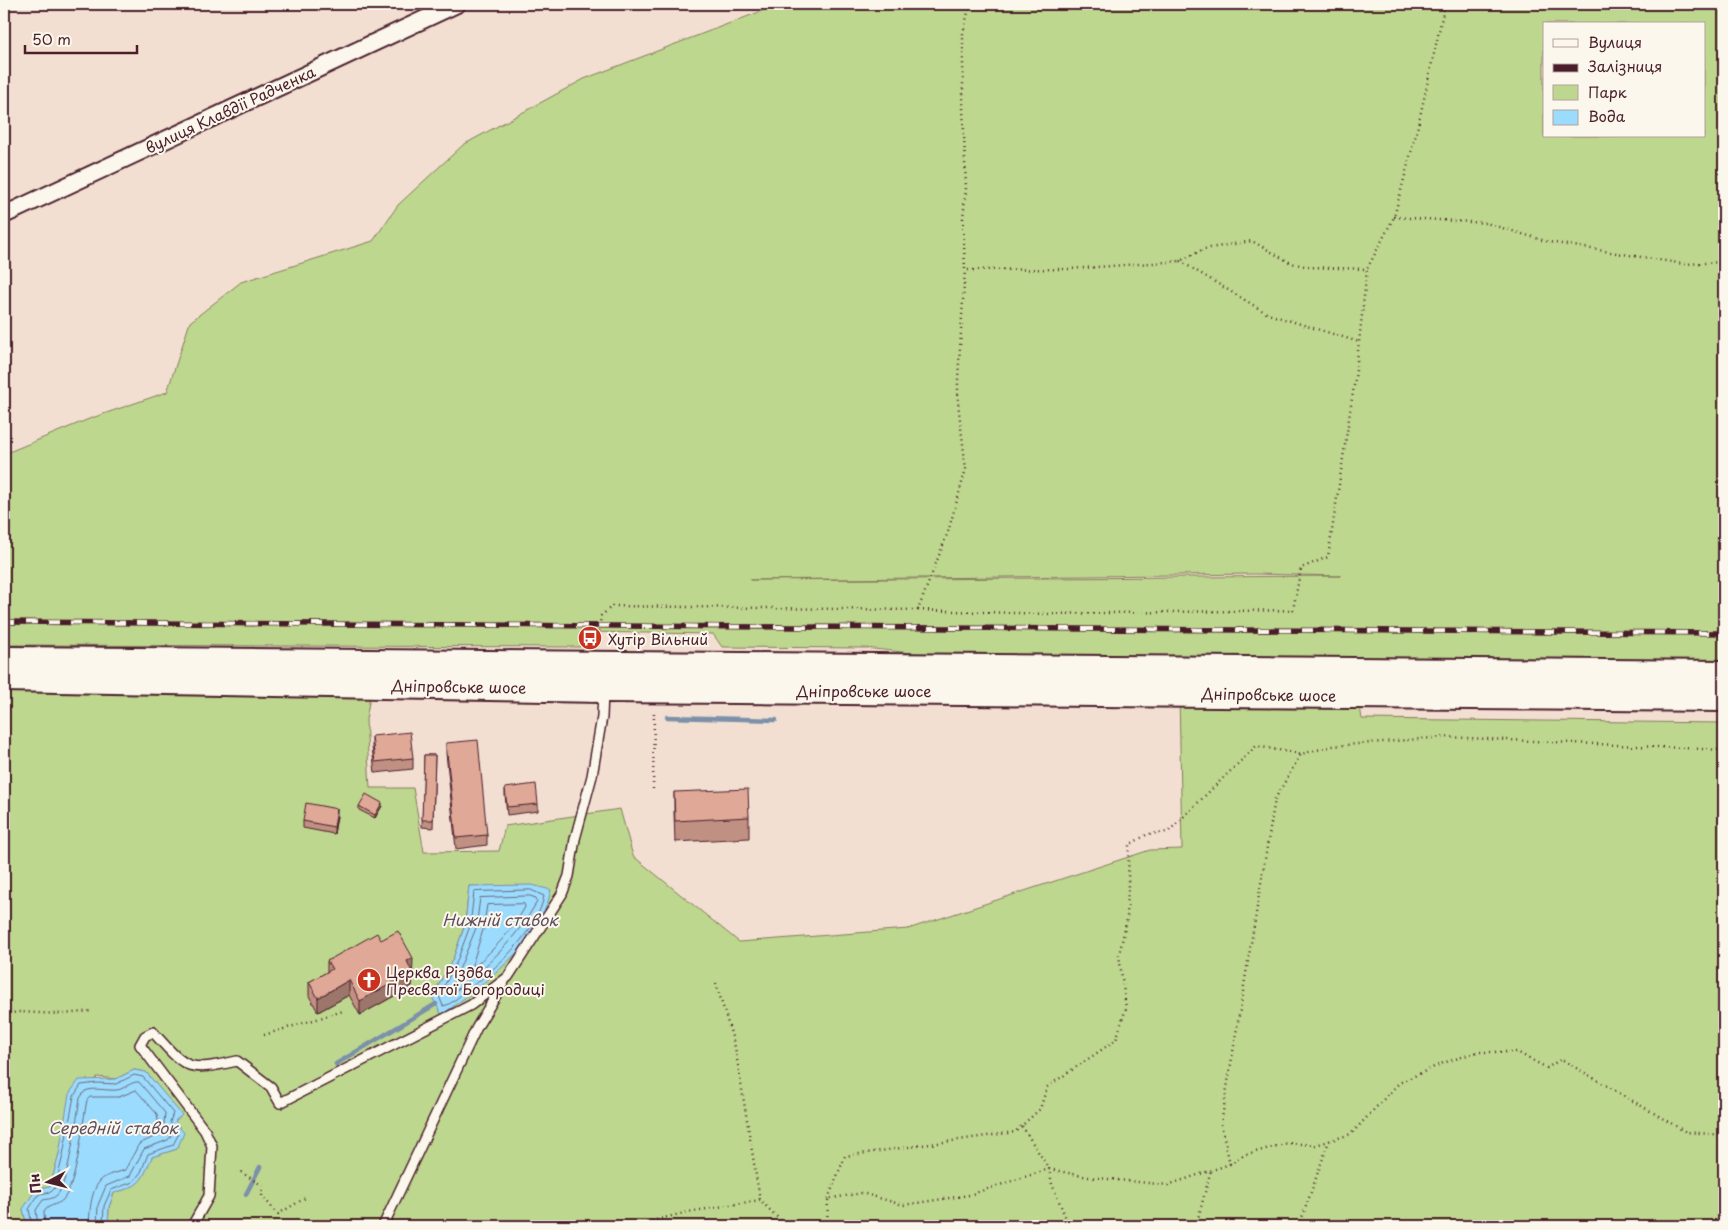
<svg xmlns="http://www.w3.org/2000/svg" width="1728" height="1230" font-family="'Playpen Sans',sans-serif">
<rect width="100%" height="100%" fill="#f3dfd2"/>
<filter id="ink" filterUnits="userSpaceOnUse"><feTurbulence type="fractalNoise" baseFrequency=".02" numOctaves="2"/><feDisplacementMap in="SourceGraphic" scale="10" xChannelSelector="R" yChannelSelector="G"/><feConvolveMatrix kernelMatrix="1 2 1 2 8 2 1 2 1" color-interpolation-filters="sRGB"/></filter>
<g filter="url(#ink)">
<g fill="#bdd78e" stroke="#847b5c" fill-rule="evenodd">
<path d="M780 4H1724V674L1046 667 864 648 722 647 713 634 583 632 580 647 4 645V454L89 419 167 392 190 322 241 282 373 241 398 205 463 145 584 79ZM1544 24H1704V136H1544ZM1255 574 1341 576 750 580Z"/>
<path d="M4 678 372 685 366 720 370 788H413L424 852 499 851 505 826 620 809 633 856 739 942 908 929 1150 850 1182 849 1179 693 1358 694 1362 719 1724 723V1226H108L109 1207 114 1193C139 1185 142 1182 151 1157L177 1149 175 1121 181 1115 146 1072 134 1070 116 1079 97 1077 59 1154 50 1187 23 1209 27 1226H4ZM469 886 550 890C540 946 485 982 442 1015L432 997 453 959 465 924Z"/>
</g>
<g fill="#9bdbfd" stroke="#7b90a9">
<path d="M532 885 551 890C540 946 485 982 442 1015L432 997 453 959 465 925 469 886Z"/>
<path d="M134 1070 146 1072 182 1115 175 1121 184 1133 177 1149 152 1157C141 1183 141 1185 114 1193L109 1207 108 1226H27L23 1209 36 1189 50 1187 59 1154 69 1094 79 1080 116 1079Z"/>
</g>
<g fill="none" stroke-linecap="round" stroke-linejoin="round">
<g stroke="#6a6a7f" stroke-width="1">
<path d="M531 890 544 896C537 933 495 969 466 991 459 996 451 1005 443 1006L439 996 457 961 470 926 474 892Z"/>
<path d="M530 896 536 898 537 902C515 940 488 966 453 993L450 992 476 928 480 898Z"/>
<path d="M524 904 525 907C512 931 495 948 475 966L472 965 483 930 487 905Z"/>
<path d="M32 1226 29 1209 39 1194 51 1192 55 1188 63 1155 74 1096 81 1085 97 1083 116 1084 134 1075 143 1077 173 1113 170 1122 178 1135 173 1145 148 1154 141 1172 133 1182 111 1190 104 1206 103 1226"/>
<path d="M38 1226 36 1210 43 1200C48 1199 53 1199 57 1195 68 1185 77 1116 80 1098L85 1091C95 1087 106 1091 117 1090 125 1089 131 1081 139 1082L165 1113 164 1123 171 1136 168 1140 144 1149 130 1176 106 1186 98 1205 97 1226"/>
<path d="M45 1226 44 1212C49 1203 60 1206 65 1197 78 1178 82 1125 87 1100L90 1097H119L136 1090 157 1114 160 1134 139 1144 125 1170C119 1172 111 1174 105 1177 90 1186 90 1211 89 1226"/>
</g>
<g stroke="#7b90a9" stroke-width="4.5">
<path d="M667 717 776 720"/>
<path d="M336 1064 436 1004"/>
<path d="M246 1194 260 1167"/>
</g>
<g stroke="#4a1f2b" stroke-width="12">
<g id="service">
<path d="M192 1226 209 1196 212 1146 205 1131 140 1045 145 1036 153 1032C187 1070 187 1072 237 1061L271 1087 280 1103 471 1005 508 977 562 894 569 876 575 839 592 776 602 717 603 691"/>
<path d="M383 1226 477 1027 504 982"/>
</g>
</g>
<g stroke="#4a1f2b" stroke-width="20">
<path id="minor" d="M4 215 457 4"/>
</g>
<g stroke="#4a1f2b" stroke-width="30">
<g id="primary">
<path d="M4 660 1724 674"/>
<path d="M4 678 603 689 1724 698"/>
</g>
</g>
<g stroke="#4a1f2b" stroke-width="2.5" stroke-dasharray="1 4" stroke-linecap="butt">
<path d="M970 4 963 33V107L966 188 963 218 965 270 1069 269 1180 261 1204 249 1252 241 1291 263 1309 267 1367 269 1394 217 1417 130 1445 4"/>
<path d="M1394 217 1486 223 1549 242 1684 264 1724 262"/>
<path d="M1180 261 1268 314 1359 342"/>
<path d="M918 610 1049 614 1293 610 1301 568 1328 557 1355 379 1367 269"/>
<path d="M656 643 711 641"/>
<path d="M597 646 601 616 612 606 918 610 948 532 966 469 958 403V378L965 270"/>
<path d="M653 789 654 711"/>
<path d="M716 983 735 1047 760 1200 786 1226"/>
<path d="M4 1015 17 1012 63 1014 92 1011"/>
<path d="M264 1035 343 1011"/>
<path d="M1022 1126 1049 1169 1052 1184 1069 1226"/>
<path d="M1230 1164 1221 1124 1275 799 1301 754 1333 746 1445 737 1724 750"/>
<path d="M241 1172 263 1186 262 1196 278 1214 307 1197"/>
<path d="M828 1199 845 1156 1015 1132 1040 1109 1047 1087 1116 1040 1126 1008 1119 955 1127 919 1129 845 1148 834 1168 832 1256 746 1301 754"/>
<path d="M632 1226 688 1212 760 1200"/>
<path d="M827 1226 828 1199 862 1193 903 1205 969 1195 1049 1169 1088 1177 1168 1185 1230 1164 1244 1155 1288 1143 1316 1145 1351 1134 1399 1083 1443 1063 1477 1052H1517L1547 1068 1561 1059 1686 1132 1724 1135"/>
<path d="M1196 1226 1211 1170"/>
<path d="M1299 1226 1329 1141"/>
</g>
<use href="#service" stroke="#fbf7ec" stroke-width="9"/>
<use href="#minor" stroke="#fbf7ec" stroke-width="16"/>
<use href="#primary" stroke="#fbf7ec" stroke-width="26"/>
<g stroke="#4a1f2b" stroke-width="5.5">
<path id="rail" d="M4 622 1724 633"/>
</g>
<use href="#rail" stroke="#fbf7ec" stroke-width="4" stroke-dasharray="11" stroke-linecap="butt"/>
</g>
<g fill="#c09082" stroke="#4a1f2b">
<path d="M372 736 413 758V769L375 773 372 747Z"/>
<path d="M446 743 487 835V845L456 849 446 753Z"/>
<path d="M424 755H435L433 828 422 827Z"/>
<path d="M505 788 538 804V811L507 815 505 795Z"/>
<path d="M674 792 749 817V838L675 842 674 813Z"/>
<path d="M359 806H382L375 818 359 810Z"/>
<path d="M337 816 334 834 303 828V821Z"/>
<path d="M381 940 413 972H412V986L360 1015 349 995 318 1012 309 996V982L327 972V961Z"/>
</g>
<g fill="#9c766a" stroke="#4a1f2b">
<path d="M382 803V806L375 818V815Z"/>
<path d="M337 809V816L334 834V827Z"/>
<path d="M413 958 412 986 360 1015V1001L407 961Z"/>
<path d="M349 980V995L318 1012V998Z"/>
</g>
<g fill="#dfa897" stroke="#4a1f2b">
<path d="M410 732 413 758 375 762 372 736Z"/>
<path d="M478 740 487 835 456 838 446 743Z"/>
<path d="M424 755H435L433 820H422Z"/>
<path d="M536 784 538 804 507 807 505 788Z"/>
<path d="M748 789 749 817 675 821 674 792Z"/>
<path d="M366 794 382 803 375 815 359 806Z"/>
<path d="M306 803 337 809 334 827 303 821Z"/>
<path d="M398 931 413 958 407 961 412 972 360 1001 349 980 318 998 309 982 332 969 327 961 377 933 381 940Z"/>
</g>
</g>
<defs>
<g id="bus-disc" transform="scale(1.25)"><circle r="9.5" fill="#c8321e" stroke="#fbf7ec"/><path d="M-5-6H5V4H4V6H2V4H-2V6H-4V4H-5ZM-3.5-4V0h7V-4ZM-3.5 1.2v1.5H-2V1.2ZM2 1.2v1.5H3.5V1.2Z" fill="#fff"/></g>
<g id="church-disc" transform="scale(1.25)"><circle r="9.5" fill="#c8321e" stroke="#fbf7ec"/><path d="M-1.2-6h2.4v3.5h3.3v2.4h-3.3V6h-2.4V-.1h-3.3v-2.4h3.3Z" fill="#fff"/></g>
</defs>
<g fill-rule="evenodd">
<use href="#bus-disc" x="590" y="638"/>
<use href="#church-disc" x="369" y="980"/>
</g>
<g text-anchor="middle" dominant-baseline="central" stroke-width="4" stroke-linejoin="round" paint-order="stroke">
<g font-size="15" fill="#4a1f2b" stroke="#fbf7ec">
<text transform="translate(230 109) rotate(-25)">вулиця Клавдії Радченка</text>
<text transform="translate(459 686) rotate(1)">Дніпровське шосе</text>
<text x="864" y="690">Дніпровське шосе</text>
<text transform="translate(1269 694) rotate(1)">Дніпровське шосе</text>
</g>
<g font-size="15" fill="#4a1f2b" stroke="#fbf7ec" text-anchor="start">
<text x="608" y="638">Хутір Вільний</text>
<text x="386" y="971">Церква Різдва<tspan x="386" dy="17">Пресвятої Богородиці</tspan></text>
</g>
<g font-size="16" font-style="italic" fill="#5e4e60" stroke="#fbf7ec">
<text x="500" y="919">Нижній ставок</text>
<text x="113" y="1127">Середній ставок</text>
</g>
</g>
<rect width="1728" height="1230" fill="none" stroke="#fbf7ec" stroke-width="20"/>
<rect x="10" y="10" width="1708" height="1210" fill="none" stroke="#4a1f2b" stroke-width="2" filter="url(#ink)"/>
<rect x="1543" y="22" width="162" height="115" fill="#fbf7ec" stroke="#b4a19f"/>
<rect x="1553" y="39" width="25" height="8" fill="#fbf7ec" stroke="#b4a19f"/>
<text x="1588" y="48" font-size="15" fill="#4a1f2b">Вулиця</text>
<rect x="1553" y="64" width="25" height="8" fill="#4a1f2b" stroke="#b4a19f"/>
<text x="1588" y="72" font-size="15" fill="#4a1f2b">Залізниця</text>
<rect x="1553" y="85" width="25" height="15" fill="#bdd78e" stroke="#b4a19f"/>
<text x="1588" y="98" font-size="15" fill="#4a1f2b">Парк</text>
<rect x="1553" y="110" width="25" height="15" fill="#9bdbfd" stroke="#b4a19f"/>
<text x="1588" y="122" font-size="15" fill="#4a1f2b">Вода</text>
<g transform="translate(48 1182) rotate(263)" stroke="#fbf7ec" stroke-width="4" paint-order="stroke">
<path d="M0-4L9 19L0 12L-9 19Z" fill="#4a1f2b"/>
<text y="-8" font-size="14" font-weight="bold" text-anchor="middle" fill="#4a1f2b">Пн</text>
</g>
<path d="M25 45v8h112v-8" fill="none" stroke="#4a1f2b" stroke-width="2.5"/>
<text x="32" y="45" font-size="15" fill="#4a1f2b" stroke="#fbf7ec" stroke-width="4" paint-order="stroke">50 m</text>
</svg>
